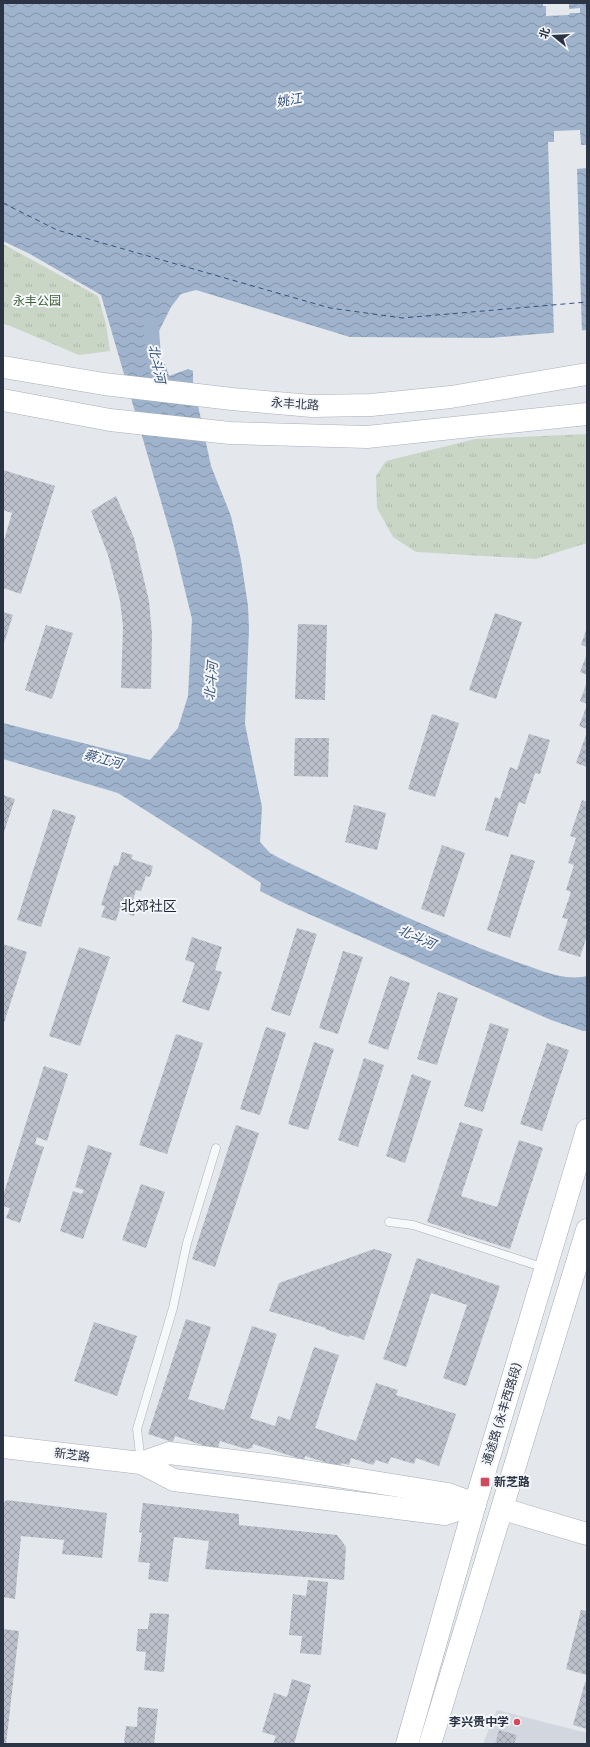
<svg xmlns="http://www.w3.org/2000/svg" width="590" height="1747" font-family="'Fira Sans Condensed','Noto Sans SC',sans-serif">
<defs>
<pattern id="park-tufts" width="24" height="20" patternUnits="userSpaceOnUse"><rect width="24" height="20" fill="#c9d6c5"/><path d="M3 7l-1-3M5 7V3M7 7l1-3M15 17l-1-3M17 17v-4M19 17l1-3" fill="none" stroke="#adb8ab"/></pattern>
<pattern id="water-waves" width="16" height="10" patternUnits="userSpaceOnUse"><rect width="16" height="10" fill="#9fb4cc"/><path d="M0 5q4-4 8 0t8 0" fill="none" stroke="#8293a7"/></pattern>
<pattern id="building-cross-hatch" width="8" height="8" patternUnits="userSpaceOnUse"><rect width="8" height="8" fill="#bbc0ca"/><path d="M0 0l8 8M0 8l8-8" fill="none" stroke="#989da6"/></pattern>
</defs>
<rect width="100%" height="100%" fill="#e4e7ec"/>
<path fill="#d2d6de" d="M497 1710 587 1733V1744H483Z"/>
<g fill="url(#park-tufts)">
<path d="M3 244 98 296 106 324 110 351 79 355 3 323Z"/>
<path d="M587 434V543L536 559 416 552 393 537 377 508 376 476 386 461 475 439Z"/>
</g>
<path fill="url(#water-waves)" d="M3 3H587V330L490 338 350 337 196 290 181 294 171 307 148 353V364H165L169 376 188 369 193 371V382L211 466 231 516 241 560 248 606 249 629 245 724 262 807 260 842 270 853 287 862C362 896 436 933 514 961 536 968 563 982 587 976V1031H583L551 1020 286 904 260 891 261 883 118 793 3 759V723L150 760 178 728 188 696 192 619 174 546 101 295 30 254 3 241Z"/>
<g fill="#e4e7ec">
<path d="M543 3H569V9L580 8V13H570L569 15 546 16V6H543Z"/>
<path d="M580 130 581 145H587V168L577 169 582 333 554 335 548 142H554V131Z"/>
</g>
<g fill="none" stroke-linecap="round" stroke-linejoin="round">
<path stroke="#9fb4cc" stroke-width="15" d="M151 323 154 363 160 384"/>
<path stroke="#34527a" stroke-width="1" stroke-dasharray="5 4" stroke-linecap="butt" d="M3 203 57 230 330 308 402 318 587 302"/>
</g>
<g fill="url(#building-cross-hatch)">
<path d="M3 470 55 486 21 594 3 588V544L12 513 3 510Z"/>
<path d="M116 496 134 538 149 601 152 634 151 689 121 688 123 626 120 601 108 555 91 511Z"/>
<path d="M3 612 13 615 3 646Z"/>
<path d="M495 613 522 622 496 699 469 690Z"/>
<path d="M298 624 327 625 325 700 295 699Z"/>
<path d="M46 625 73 633 52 699 25 690Z"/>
<path d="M587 627V647L581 645Z"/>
<path d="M587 654V675L580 672Z"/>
<path d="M587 682V704L580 701Z"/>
<path d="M587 705V729L579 726Z"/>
<path d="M432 714 459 723 435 797 408 789Z"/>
<path d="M587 732V767L576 763Z"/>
<path d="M529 734 550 740 540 774 535 773 525 804 519 802 508 837 485 830 495 797 500 799 510 767 517 770Z"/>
<path d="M295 738H329L328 777 294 776Z"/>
<path d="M3 795 15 799 3 835Z"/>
<path d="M582 800 587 802V918L585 924 587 925V936L580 957 558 950 568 919 562 918 571 892 566 890 574 865 568 863 576 838 570 836Z"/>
<path d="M354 805 386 813 377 850 345 842Z"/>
<path d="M53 809 76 816 41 927 17 920Z"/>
<path d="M442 845 465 853 444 917 421 909Z"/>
<path d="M122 852 133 855 131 859 153 866 150 877 146 876 141 891 136 890 133 900 138 901 134 916 119 911 116 921 101 917 105 906 101 905 114 865 118 866Z"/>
<path d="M511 854 535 861 510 938 487 930Z"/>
<path d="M297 928 317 934 290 1016 271 1010Z"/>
<path d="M192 937 222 947 215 970 222 972 209 1011 182 1002 195 963 185 960Z"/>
<path d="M3 944 27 952 3 1026Z"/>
<path d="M79 947 110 957 80 1046 49 1036Z"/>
<path d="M343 951 363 957 338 1034 319 1028Z"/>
<path d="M390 976 410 983 388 1050 368 1043Z"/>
<path d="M438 992 458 998 437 1065 417 1059Z"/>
<path d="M490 1023 509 1029 483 1112 464 1106Z"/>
<path d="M266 1027 286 1033 260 1115 240 1109Z"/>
<path d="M176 1034 203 1043 167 1154 139 1145Z"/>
<path d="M314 1042 334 1049 308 1130 288 1124Z"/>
<path d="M547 1043 569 1050 542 1131 520 1124Z"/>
<path d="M364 1058 384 1065 358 1147 338 1140Z"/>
<path d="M44 1066 68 1074 47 1141 37 1137 35 1144 44 1147 20 1223 6 1218 10 1208 3 1206V1196Z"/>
<path d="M412 1074 431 1081 405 1163 386 1156Z"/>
<path d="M460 1122 483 1129 461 1196 497 1207 519 1140 543 1148 510 1249 427 1222Z"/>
<path d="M236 1125 259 1133 215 1267 192 1259Z"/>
<path d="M88 1145 112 1153 83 1239 60 1231 73 1191 82 1194 84 1190 75 1187Z"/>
<path d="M141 1184 165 1192 146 1248 122 1240Z"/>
<path d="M374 1249 392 1254 364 1340 350 1335 349 1337 325 1329 326 1328 269 1311 279 1283Z"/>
<path d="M417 1258 500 1286 466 1386 443 1378 467 1305 431 1293 406 1367 383 1359Z"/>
<path d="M186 1319 211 1327 188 1399 224 1410 252 1326 277 1334 250 1418 275 1426 278 1416 290 1420 314 1347 339 1355 315 1428 356 1441 376 1383 398 1390 396 1395 456 1414 439 1466 416 1458 414 1464 391 1457 388 1464 376 1460 373 1465 351 1458 349 1465 342 1463 340 1467 305 1456 304 1460 253 1444 252 1448 246 1449 220 1441 217 1450 175 1436 173 1442 148 1434Z"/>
<path d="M94 1322 137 1336 117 1396 74 1381Z"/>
<path d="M7 1500 107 1513 102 1558 62 1554 64 1540 21 1536 15 1599 3 1597V1503Z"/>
<path d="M143 1503 239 1514V1525L337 1535 346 1547 344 1580 205 1569 209 1541 174 1537 168 1582 148 1579 150 1563 138 1562 142 1533 139 1532Z"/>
<path d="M308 1580 328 1582 321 1655 300 1653 302 1636 289 1635 293 1594 306 1596Z"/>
<path d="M581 1610 587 1611V1675L566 1669Z"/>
<path d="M150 1613 169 1614 164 1672 144 1670 146 1652 136 1651 138 1629H148Z"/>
<path d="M3 1629 19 1631 6 1744H3Z"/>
<path d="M292 1679 311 1685 294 1744H273L276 1736 262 1732 274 1693 287 1697Z"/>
<path d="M585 1682 587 1683V1729L573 1725Z"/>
<path d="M138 1707 158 1709 154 1744H124L126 1726 137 1727Z"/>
<path d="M499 1730 517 1735 514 1744H495Z"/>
</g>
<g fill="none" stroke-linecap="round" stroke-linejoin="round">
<g stroke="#a9aeb7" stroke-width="9">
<g id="service">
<path d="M389 1222 413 1225 545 1268"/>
<path d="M141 1463 137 1429 173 1308 187 1243 216 1148"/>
</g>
</g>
<g stroke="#a9aeb7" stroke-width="23">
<g id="secondary">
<path d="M3 367 104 384 232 399 312 406 371 405 451 397 587 374"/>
<path d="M3 400 110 420 230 433 367 437 587 414"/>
<path d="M3 1447 141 1463 174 1480 445 1514 475 1504"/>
<path d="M141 1463 169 1453 275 1466 448 1494 475 1504"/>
<path d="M503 1509 587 1534"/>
</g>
</g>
<g stroke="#a3abb8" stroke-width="23">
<g id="primary">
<path d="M407 1744 475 1504 587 1130"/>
<path d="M430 1744 587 1230"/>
</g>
</g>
<use href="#service" stroke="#f7f8fa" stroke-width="8"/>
<use href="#secondary" stroke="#fff" stroke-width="22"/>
<use href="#primary" stroke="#fff" stroke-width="22"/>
</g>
<g fill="#d1495b" stroke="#f4f6f9" stroke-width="1.5">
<rect x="480" y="1477" width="10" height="10" rx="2"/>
<circle cx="517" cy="1722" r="4"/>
</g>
<g text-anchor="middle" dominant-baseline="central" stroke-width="4" stroke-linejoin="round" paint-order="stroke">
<g font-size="12" fill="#3f6138" stroke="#f4f6f9">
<text x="37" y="301">永丰公园</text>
</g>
<g font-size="12" fill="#2b3445" stroke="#f4f6f9">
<text transform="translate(295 404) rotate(4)">永丰北路</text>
<text transform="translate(502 1414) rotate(-73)">通途路 (永丰西路段)</text>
<text transform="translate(72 1455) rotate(7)">新芝路</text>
</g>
<g font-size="12" font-weight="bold" fill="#2b3445" stroke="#f4f6f9" text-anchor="start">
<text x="494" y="1482">新芝路</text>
<text x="509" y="1722" text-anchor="end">李兴贵中学</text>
</g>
<g font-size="13" font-style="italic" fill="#34527a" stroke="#f4f6f9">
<text transform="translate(289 100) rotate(-10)">姚江</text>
<text transform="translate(157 364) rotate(79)">北斗河</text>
<text transform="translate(211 681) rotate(-85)">北斗河</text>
<text transform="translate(103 759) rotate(15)">蔡江河</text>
<text transform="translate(417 937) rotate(24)">北斗河</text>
</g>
<g font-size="14" fill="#1d2536" stroke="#f4f6f9">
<text x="149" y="906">北郊社区</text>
</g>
</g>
<rect width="590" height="1747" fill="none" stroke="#2b3445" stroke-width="8"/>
<g transform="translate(554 36) rotate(288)" stroke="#f4f6f9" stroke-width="3" paint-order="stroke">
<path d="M0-3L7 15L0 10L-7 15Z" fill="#2b3445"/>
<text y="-6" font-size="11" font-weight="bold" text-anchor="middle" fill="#2b3445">北</text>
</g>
</svg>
